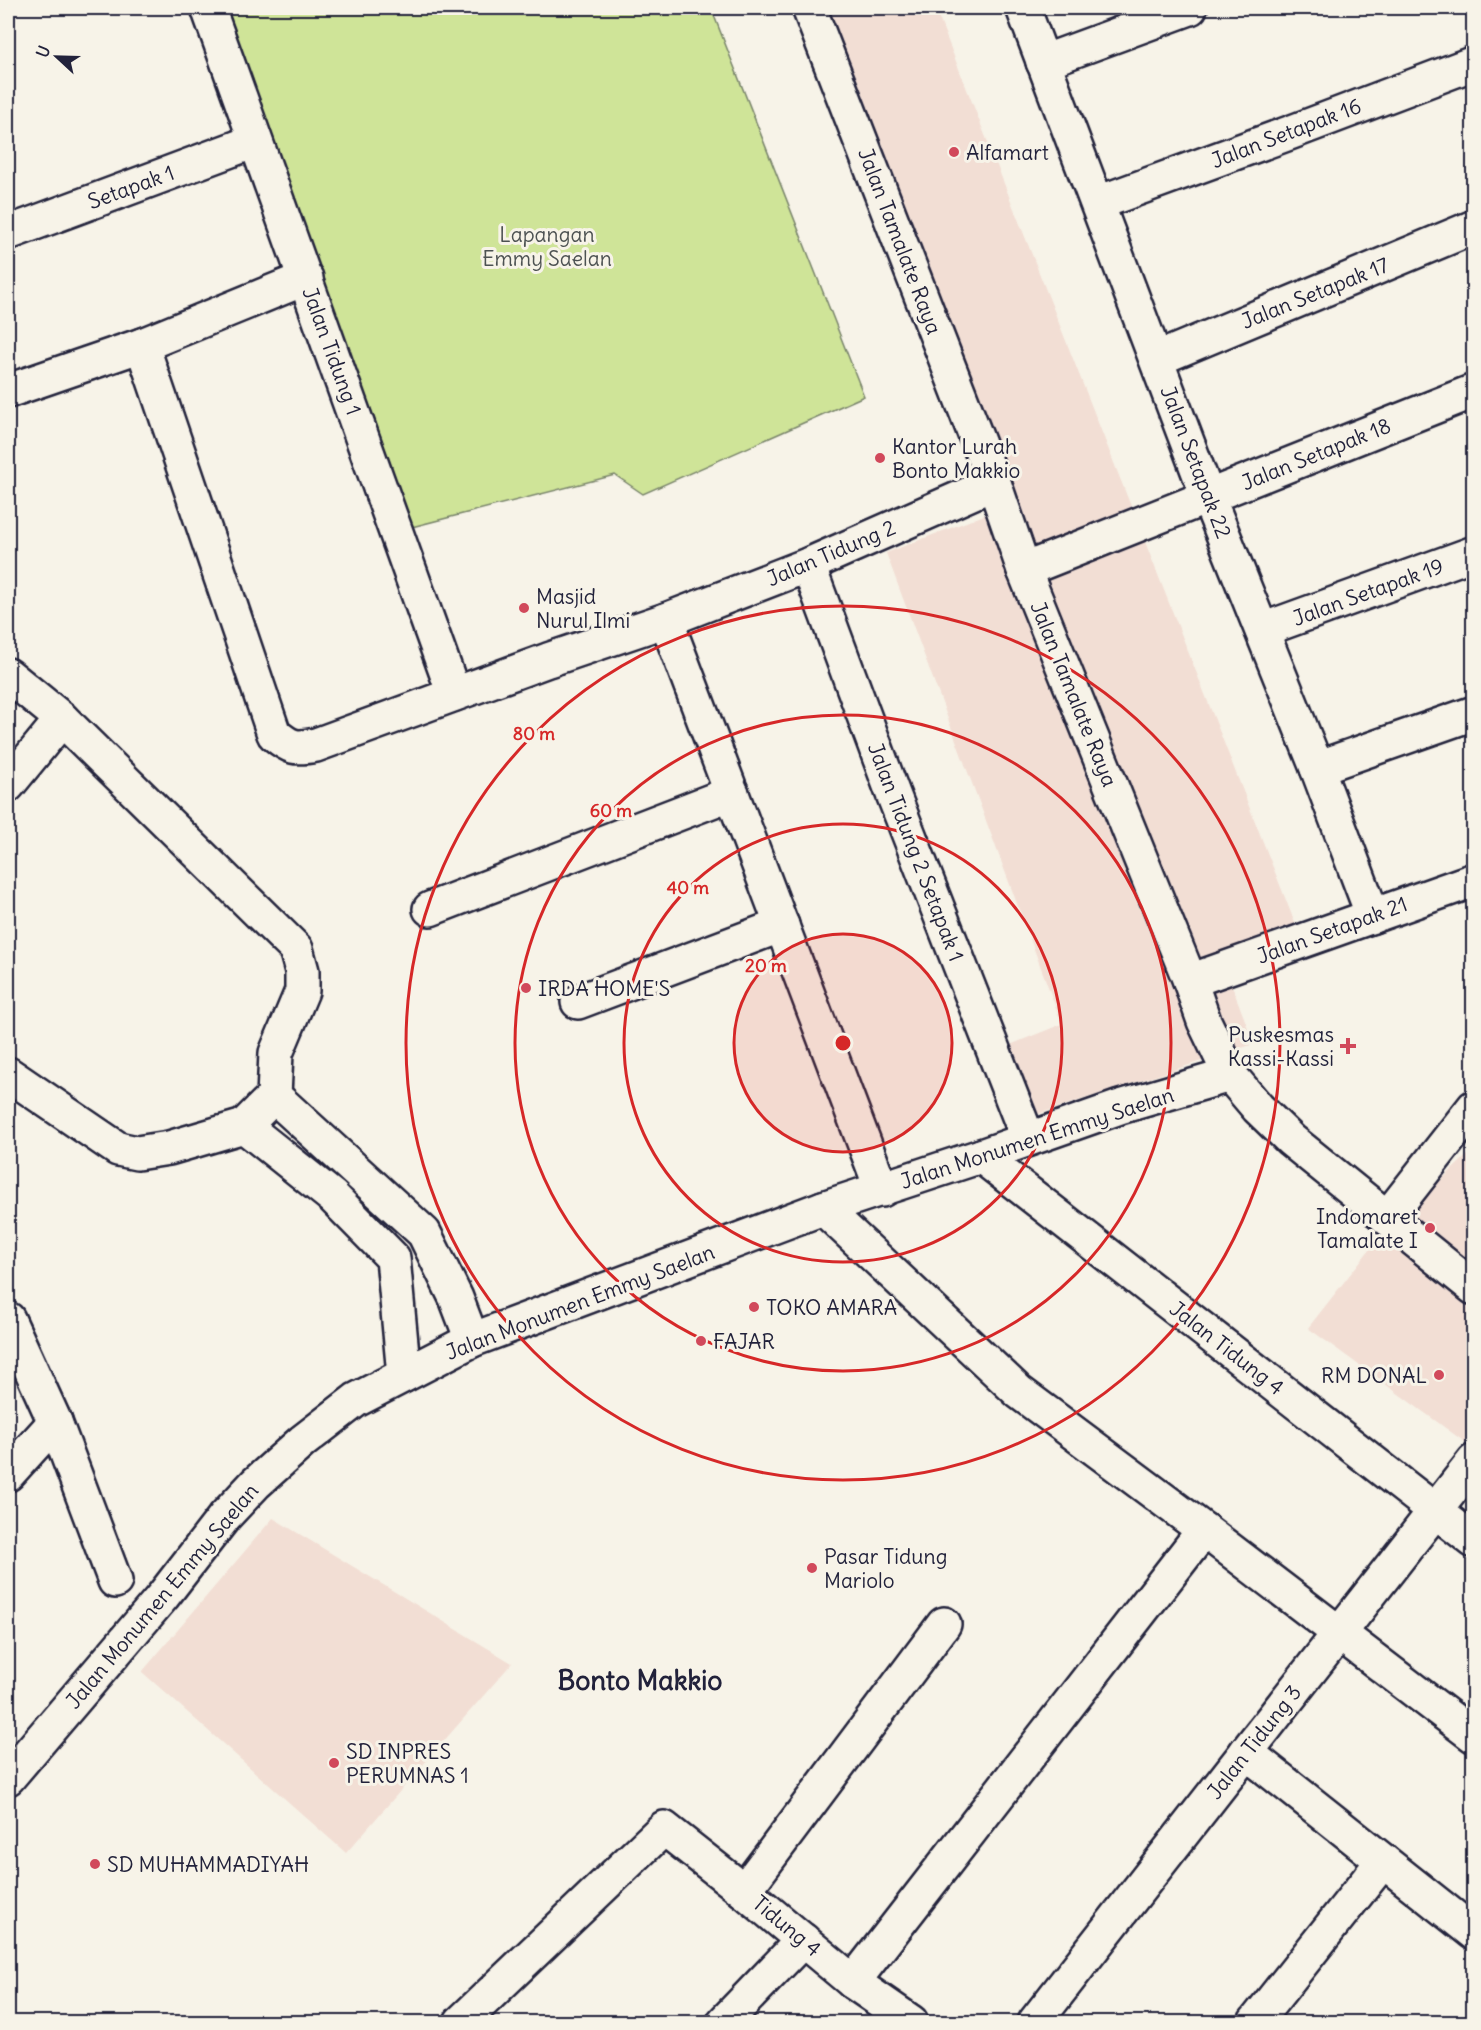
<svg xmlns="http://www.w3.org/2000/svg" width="1481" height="2030" font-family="Delius,sans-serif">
<rect width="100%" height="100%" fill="#f7f3e8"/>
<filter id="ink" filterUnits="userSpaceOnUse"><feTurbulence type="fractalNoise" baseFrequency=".0167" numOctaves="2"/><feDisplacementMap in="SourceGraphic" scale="12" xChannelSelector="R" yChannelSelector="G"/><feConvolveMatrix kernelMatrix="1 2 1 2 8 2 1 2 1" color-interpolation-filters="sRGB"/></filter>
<g filter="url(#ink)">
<g fill="#f2ded4">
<path d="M825 8H935L1302 941 1227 973 1254 1044 1029 1117 1000 1049 1062 1024 886 553 1005 507Z"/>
<path d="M1473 1150V1448L1308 1328 1377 1240Z"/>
<path d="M273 1518 512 1663 346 1853 142 1672Z"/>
</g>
<path fill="#cfe498" stroke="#78836a" stroke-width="1.5" d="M209 8H711L864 396 643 494 615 475 396 531Z"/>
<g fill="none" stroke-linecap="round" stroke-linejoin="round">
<g stroke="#22223b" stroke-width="38">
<g id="minor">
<path d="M208 8 454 694"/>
<path d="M1023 8 1208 497 1317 768 1373 916"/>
<path d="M1043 62 1190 8"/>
<path d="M1098 203 1292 132 1474 63"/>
<path d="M8 233 255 141"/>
<path d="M306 278 142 345 274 734C291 748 295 749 316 745L548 660 666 620 808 565 994 483"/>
<path d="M1157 359 1474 227"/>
<path d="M8 391 142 345"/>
<path d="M808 565 893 794 1028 1139"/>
<path d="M1024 570 1474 391"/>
<path d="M666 620 882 1190"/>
<path d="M1262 630 1474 553"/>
<path d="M8 675 62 719 296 949 302 971V991L276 1053 274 1096 244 1126 169 1148 137 1153 118 1149 8 1074"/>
<path d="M1317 768 1474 713"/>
<path d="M8 785 62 719"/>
<path d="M430 909 732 793"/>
<path d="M1190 981 1474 880"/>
<path d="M578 1002 782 925"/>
<path d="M274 1096 424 1233 456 1298 472 1340"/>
<path d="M244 1126 333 1197 393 1258 404 1375"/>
<path d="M981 1156 1474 1541"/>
<path d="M823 1208 1019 1392 1204 1530 1474 1736"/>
<path d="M8 1319 55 1422 115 1581"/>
<path d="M8 1474 55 1422"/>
<path d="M1246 1752 1474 1933"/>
<path d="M744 1891 944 1624"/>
<path d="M853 1982 1204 1530"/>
<path d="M461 2022 664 1828 744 1891 853 1982 911 2022"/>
<path d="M724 2022 803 1940"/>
<path d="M1035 2022 1474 1461"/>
<path d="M1255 2022 1383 1861"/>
</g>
</g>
<g stroke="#22223b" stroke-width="38">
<g id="tertiary">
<path d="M809 8 994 483 1024 570 1190 981 1204 1021 1230 1075 1258 1108 1291 1140 1474 1288"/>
<path d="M1387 1218 1474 1107"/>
<path d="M8 1778 163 1596 225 1516 256 1483 303 1441 356 1400 472 1340 823 1208 981 1156 1120 1107 1230 1075"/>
</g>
</g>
<use href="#minor" stroke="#f7f3e8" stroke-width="33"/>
<use href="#tertiary" stroke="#f7f3e8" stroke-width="33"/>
</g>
</g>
<circle cx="843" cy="1043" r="109" fill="#d62828" fill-opacity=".12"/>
<g fill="none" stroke="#d62828" stroke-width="3">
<circle cx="843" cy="1043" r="109"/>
<circle cx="843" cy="1043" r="219"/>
<circle cx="843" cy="1043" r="328"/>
<circle cx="843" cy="1043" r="437"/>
</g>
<g fill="#d1495b" stroke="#f7f3e8" stroke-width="2">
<circle cx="954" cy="152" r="6"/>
<circle cx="880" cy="458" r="6"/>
<circle cx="524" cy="608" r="6"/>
<circle cx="526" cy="988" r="6"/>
<path d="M1345 1037h6v6h6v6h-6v6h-6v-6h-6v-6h6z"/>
<circle cx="1430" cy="1228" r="6"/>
<circle cx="754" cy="1307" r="6"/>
<circle cx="701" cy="1341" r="6"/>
<circle cx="1439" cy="1375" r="6"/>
<circle cx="812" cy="1568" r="6"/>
<circle cx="334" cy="1763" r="6"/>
<circle cx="95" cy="1864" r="6"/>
</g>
<g text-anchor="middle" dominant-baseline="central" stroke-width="6" stroke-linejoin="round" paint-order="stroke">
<g font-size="21" fill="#22223b" stroke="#f7f3e8">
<text transform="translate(1286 133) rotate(-21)">Jalan Setapak 16</text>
<text transform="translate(131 187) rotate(-20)">Setapak 1</text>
<text transform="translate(900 241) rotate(69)">Jalan Tamalate Raya</text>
<text transform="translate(1315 293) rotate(-22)">Jalan Setapak 17</text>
<text transform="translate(332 351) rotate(70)">Jalan Tidung 1</text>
<text transform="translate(1316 454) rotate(-22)">Jalan Setapak 18</text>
<text transform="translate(1196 462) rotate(69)">Jalan Setapak 22</text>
<text transform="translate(831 553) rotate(-23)">Jalan Tidung 2</text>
<text transform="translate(1368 592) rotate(-20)">Jalan Setapak 19</text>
<text transform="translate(1074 694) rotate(68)">Jalan Tamalate Raya</text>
<text transform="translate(916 852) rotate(69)">Jalan Tidung 2 Setapak 1</text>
<text transform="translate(1332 930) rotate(-20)">Jalan Setapak 21</text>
<text transform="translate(1037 1138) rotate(-18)">Jalan Monumen Emmy Saelan</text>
<text transform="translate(580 1302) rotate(-21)">Jalan Monumen Emmy Saelan</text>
<text transform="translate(1227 1348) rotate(38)">Jalan Tidung 4</text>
<text transform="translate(162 1596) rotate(-50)">Jalan Monumen Emmy Saelan</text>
<text transform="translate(1254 1742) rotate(-52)">Jalan Tidung 3</text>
<text transform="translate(787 1926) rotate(40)">Tidung 4</text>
</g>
<g font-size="21" fill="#22223b" stroke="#f7f3e8" text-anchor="start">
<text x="966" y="152">Alfamart</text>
<text x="892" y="446">Kantor Lurah<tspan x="892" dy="24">Bonto Makkio</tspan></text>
<text x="536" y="596">Masjid<tspan x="536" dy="24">Nurul Ilmi</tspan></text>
<text x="538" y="988">IRDA HOME'S</text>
<text x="1334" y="1034" text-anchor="end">Puskesmas<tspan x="1334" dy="24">Kassi-Kassi</tspan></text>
<text x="1418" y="1216" text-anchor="end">Indomaret<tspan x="1418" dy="24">Tamalate I</tspan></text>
<text x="766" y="1307">TOKO AMARA</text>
<text x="713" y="1341">FAJAR</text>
<text x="1427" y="1375" text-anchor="end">RM DONAL</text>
<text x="824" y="1556">Pasar Tidung<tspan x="824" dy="24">Mariolo</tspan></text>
<text x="346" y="1751">SD INPRES<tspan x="346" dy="24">PERUMNAS 1</tspan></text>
<text x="107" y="1864">SD MUHAMMADIYAH</text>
</g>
<g font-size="21" fill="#4d5252" stroke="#f7f3e8">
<text x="547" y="234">Lapangan<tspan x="547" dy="24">Emmy Saelan</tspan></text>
</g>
<g font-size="27" font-weight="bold" fill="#22223b" stroke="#f7f3e8">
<text x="640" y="1680">Bonto Makkio</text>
</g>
</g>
<circle cx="843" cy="1043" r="9" fill="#d62828" stroke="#f7f3e8" stroke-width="3"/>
<g font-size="18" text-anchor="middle" font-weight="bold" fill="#d62828" stroke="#f7f3e8" stroke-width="6" stroke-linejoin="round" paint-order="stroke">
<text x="534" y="740">80 m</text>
<text x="611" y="817">60 m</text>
<text x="688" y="894">40 m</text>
<text x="766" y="972">20 m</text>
</g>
<rect width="1481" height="2030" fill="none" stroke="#f7f3e8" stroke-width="30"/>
<rect x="15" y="15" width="1451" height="2000" fill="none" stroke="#22223b" stroke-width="2" filter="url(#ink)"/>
<g transform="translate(57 57) rotate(292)" stroke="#f7f3e8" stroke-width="4.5" paint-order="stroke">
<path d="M0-4.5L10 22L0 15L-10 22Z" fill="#22223b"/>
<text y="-9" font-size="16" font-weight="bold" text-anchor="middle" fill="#22223b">U</text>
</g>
</svg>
